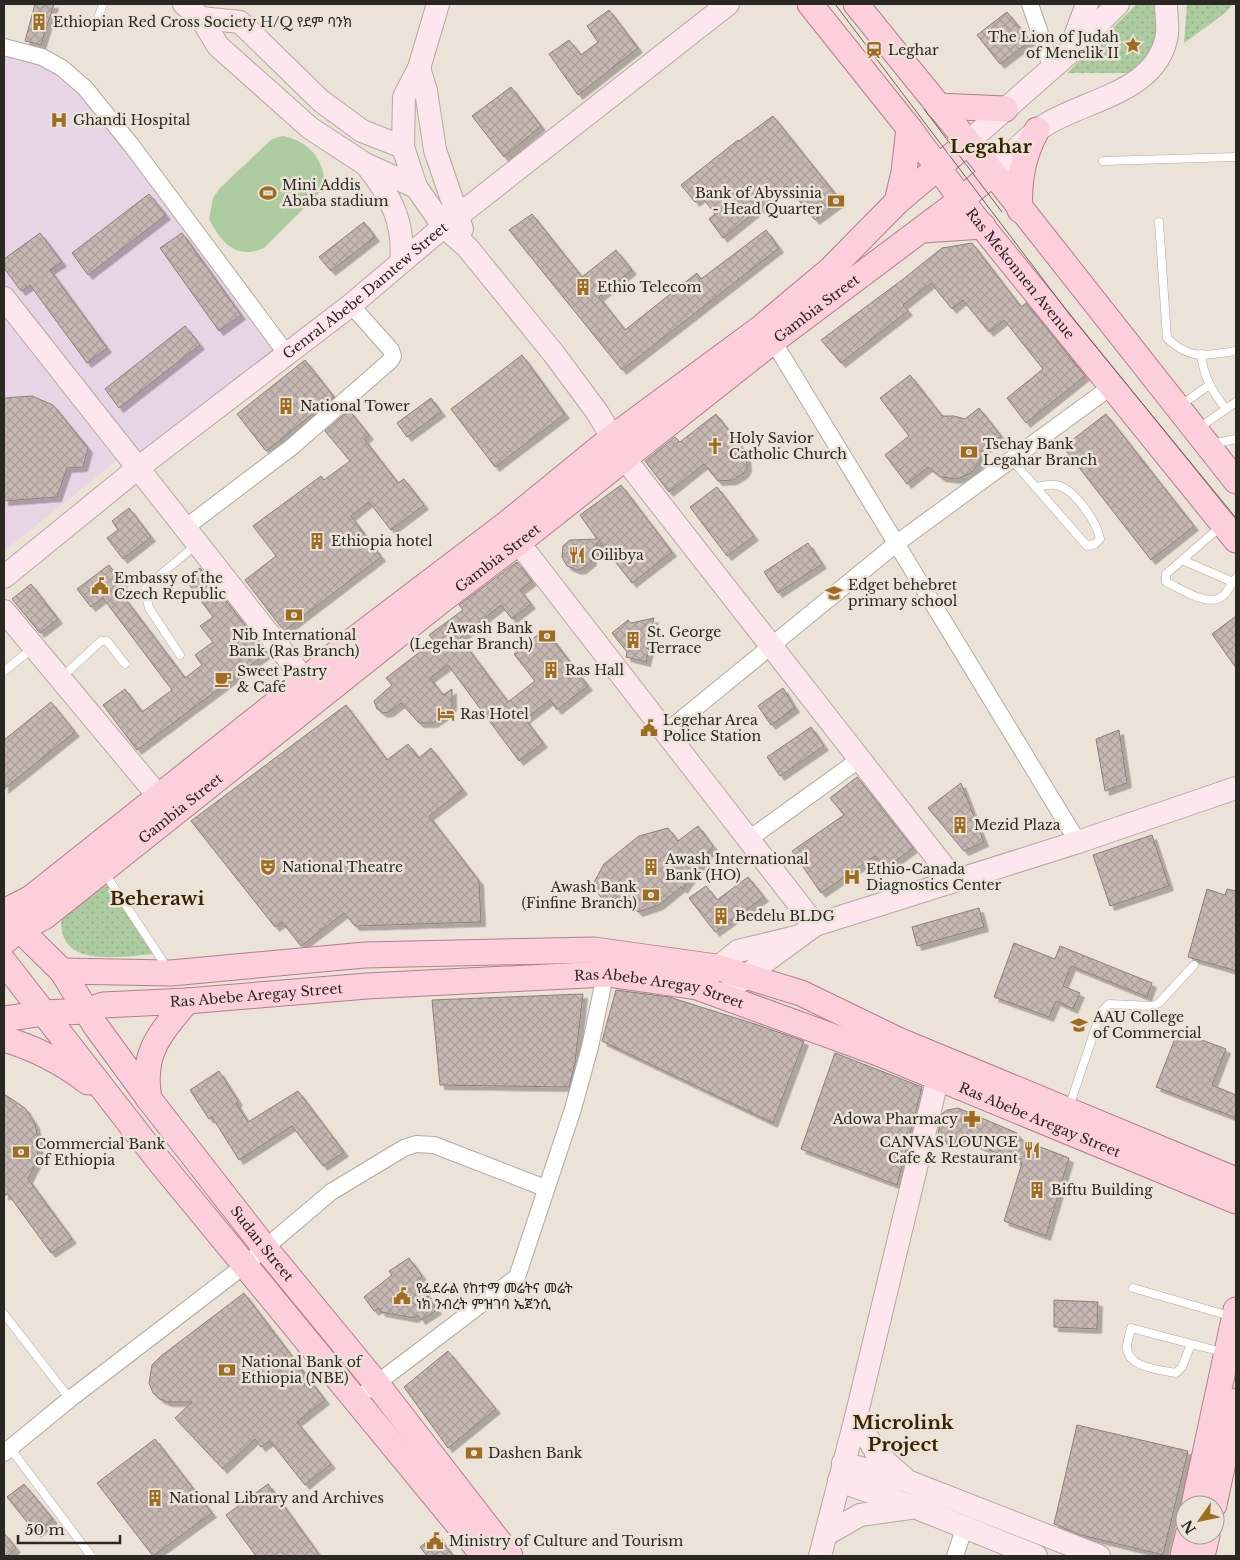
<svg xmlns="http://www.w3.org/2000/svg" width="1240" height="1560" font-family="'Libre Baskerville','Noto Sans Ethiopic',serif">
<defs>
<pattern id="grass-dots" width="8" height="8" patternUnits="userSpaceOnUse" patternTransform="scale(1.25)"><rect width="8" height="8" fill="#accb9f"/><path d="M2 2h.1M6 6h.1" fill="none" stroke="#94ae89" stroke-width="1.8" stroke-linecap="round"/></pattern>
<pattern id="building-cross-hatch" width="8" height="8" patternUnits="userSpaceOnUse" patternTransform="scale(1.25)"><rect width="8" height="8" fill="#c5b7b2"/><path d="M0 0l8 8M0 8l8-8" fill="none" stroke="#a99d99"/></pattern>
<filter id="shadow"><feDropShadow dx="4.5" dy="4.5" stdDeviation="0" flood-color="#0004"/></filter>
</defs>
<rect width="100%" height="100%" fill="#ece3d8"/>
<g fill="#e7d4e4">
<path d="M4 47 62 68 286 353 138 468 4 285Z"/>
<path d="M4 315 116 461 4 551Z"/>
</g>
<g fill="url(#grass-dots)">
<path d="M1137 4H1158L1159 29 1148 59 1127 73H1067Z"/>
<path d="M1187 4H1233L1225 13 1184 43Z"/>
<path d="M104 876 156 954C120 956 53 971 62 913Z"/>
</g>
<path fill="#accb9f" d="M283 136C310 142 324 159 325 187L264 248C235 260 222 243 209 219L213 198 220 188 272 139Z"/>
<g fill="url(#building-cross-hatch)" stroke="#8d807b" filter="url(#shadow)">
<path d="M35 4H54L41 45 25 41Z"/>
<path d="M609 10 638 48 578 95 549 54 569 40 581 55 598 42 587 26Z"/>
<path d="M1007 12 1030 41 1000 64 977 35Z"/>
<path d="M511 87 541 126 504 157 472 116Z"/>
<path d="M773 116 841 201 815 220 787 186 723 238 709 219 715 214 702 197 695 202 681 185 738 140 739 141Z"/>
<path d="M149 194 166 215 88 275 72 253Z"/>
<path d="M532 214 582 277 616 250 632 270 599 297 625 330 697 273 701 279 766 230 779 248 622 370 509 230Z"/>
<path d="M364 222 375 237 331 271 319 257Z"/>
<path d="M40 233 62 262 50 270 107 348 87 363 30 285 21 291 4 268V259Z"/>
<path d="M182 233 241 315 219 331 160 248Z"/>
<path d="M972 243 1021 307 1026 303 1085 376 1026 423 1007 398 1043 369 1004 320 989 332 963 300 952 309 931 283 903 305 908 311 841 363 821 340 902 280 942 248Z"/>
<path d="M185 326 200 345 119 408 105 389Z"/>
<path d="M522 355 565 414 495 467 451 409Z"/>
<path d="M305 360 334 397 266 451 237 414Z"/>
<path d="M910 375 942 416H954L965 419 979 408 1001 436 982 451 980 462 971 473 957 479 941 477 928 467 907 484 885 455 909 436 880 398Z"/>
<path d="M32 396 53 405 88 448 83 467 67 468 57 497 4 501V398Z"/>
<path d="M431 398 441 412 407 437 397 423Z"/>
<path d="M349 410 369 435 364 439 398 483 404 479 424 505 391 530 369 502 351 516 381 557 284 631 245 580 276 556 253 526 321 476 324 480 350 461 325 431Z"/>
<path d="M716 414 746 453 747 467 744 473 733 480 718 481 704 464 669 492 645 461 675 437 680 442Z"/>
<path d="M1106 414 1194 526 1151 560 1063 447Z"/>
<path d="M621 485 672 552 632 583 599 541 591 562 582 569 577 570 567 566 562 557 563 546 570 540 597 539 580 515Z"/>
<path d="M717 487 754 536 727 556 690 507Z"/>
<path d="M129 508 151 537 123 559 107 538 118 530 112 521Z"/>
<path d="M808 543 822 564 778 593 764 572Z"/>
<path d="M517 562 532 581 520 590 531 604 512 619 501 605 460 638 508 702 535 681 514 654 545 629 588 686 557 710 550 700 525 719 543 743 519 761 448 665 430 678 443 695 452 689V706L449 712 433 723H419L401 703 389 712 383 713 377 709 374 701 392 685 386 678 434 641 429 635 463 610 459 605Z"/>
<path d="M109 565 123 583 117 588 185 678 202 665 195 655 213 642 200 626 213 617 185 579 200 568 267 653 137 750 103 705 125 689 142 712 172 690 103 598 91 607 77 589Z"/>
<path d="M31 584 58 619 40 633 12 599Z"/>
<path d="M1236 616V668L1212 634Z"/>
<path d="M654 618 646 648 649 649 646 662 626 657 627 652 612 633 628 620 631 623Z"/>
<path d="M783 688 795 708 771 725 758 706Z"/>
<path d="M51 702 75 732 4 789V740Z"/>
<path d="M346 705 387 760 408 744 419 758 431 748 463 790 429 816 479 881 481 922 355 926 344 913 301 946 282 922 275 927 191 821Z"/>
<path d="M811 727 824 746 780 776 767 757Z"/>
<path d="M1119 730 1127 783 1105 791 1096 739Z"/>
<path d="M857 777 913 848 885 869 875 856 821 893 792 851 844 815 830 798Z"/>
<path d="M961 783 984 842 964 851 928 808Z"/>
<path d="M698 826 713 846 683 889 681 887 659 905 638 912 624 896 605 902 592 886 604 864 639 836 668 828 678 841Z"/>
<path d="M1152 835 1169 886 1110 906 1093 855Z"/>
<path d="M748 877 764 897 715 932 689 898 706 886 717 900Z"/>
<path d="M1207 889 1225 895 1227 889 1236 891V971L1188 957Z"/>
<path d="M979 908 984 927 917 946 912 927Z"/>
<path d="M1014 943 1055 959 1060 946 1152 983 1147 997 1071 966 1063 986 1080 993 1073 1009 1056 1001 1049 1017 994 997Z"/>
<path d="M616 990 669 997 755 1024 804 1041 773 1123 602 1041Z"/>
<path d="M583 994 575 1063 569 1087 440 1085 432 1000Z"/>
<path d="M1178 1031 1226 1049 1212 1085 1236 1095V1118L1156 1087Z"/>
<path d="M835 1053 922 1087 897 1185 801 1149Z"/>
<path d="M219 1071 238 1101 236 1103 248 1122 298 1091 344 1152 323 1166 292 1126 239 1160 212 1117 209 1119 190 1090Z"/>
<path d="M4 1094 25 1108 35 1124 39 1143 37 1161 28 1179 72 1239 51 1253 8 1194 4 1196Z"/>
<path d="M958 1108 1017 1133 1015 1137 1069 1158 1046 1236 1004 1221 1022 1163 957 1137 955 1144 937 1138 942 1114 947 1110Z"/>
<path d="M409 1258 422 1276 417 1280 437 1310 421 1320 418 1315 414 1318 381 1312 379 1308 374 1311 364 1297 392 1275 389 1271Z"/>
<path d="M244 1293 325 1400 297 1422 331 1464 305 1485 270 1441 261 1447 255 1439 223 1469 175 1418 192 1402H168L160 1399 153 1393 149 1383 152 1365 161 1356Z"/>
<path d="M1054 1300 1098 1302 1097 1329 1054 1327Z"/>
<path d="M448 1351 496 1409 448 1448 404 1387Z"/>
<path d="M1077 1425 1188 1451 1163 1555 1081 1535 1054 1524Z"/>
<path d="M155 1439 212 1513 153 1556 97 1483Z"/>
<path d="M24 1484 53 1519 36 1533 7 1497Z"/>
<path d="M268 1484 320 1556H256L226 1515Z"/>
<path d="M4 1533 16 1548 7 1556H4Z"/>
<path d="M437 1534 453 1556H427L420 1547Z"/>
</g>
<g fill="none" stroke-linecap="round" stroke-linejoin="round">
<g stroke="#b2a99f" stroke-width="9">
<g id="lane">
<path d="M96 24 103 4"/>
<path d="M1103 161 1236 157"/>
<path d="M1159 222 1167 338C1190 361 1207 355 1236 351"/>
<path d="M1201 354C1204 378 1212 391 1226 409"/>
<path d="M1181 405 1208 386"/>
<path d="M1199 428 1236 402"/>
<path d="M1211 444 1236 439"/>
<path d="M1012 460 1087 546 1095 544 1100 539C1097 522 1074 488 1056 485 1049 484 1042 486 1035 487"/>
<path d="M1220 527 1166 574V582C1182 589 1210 610 1225 594 1229 589 1232 583 1236 578"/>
<path d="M1182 560 1233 582"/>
<path d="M180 655 149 608 145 592 148 585 196 545"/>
<path d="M4 671 33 648"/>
<path d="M62 677 101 641H107L125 664"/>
<path d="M104 872 168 969"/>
<path d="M1069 1107 1101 1012 1109 1004 1153 1006 1159 1003 1194 965"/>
<path d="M1133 1288 1230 1316"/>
<path d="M4 1314 70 1399"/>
<path d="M1191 1344 1182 1367 1176 1373C1161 1370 1127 1368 1127 1347 1127 1341 1130 1334 1131 1328L1222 1352"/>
<path d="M10 1448 91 1556"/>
</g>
</g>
<g stroke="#b2a99f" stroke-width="18">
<g id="street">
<path d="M1030 4 1052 69"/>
<path d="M4 47 42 57 62 68 85 88 132 146 286 353"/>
<path d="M773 341 1078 842"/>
<path d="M185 528 293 446 391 360 393 356 391 350 351 305"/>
<path d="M666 732 897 543 1112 386"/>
<path d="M749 839 860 759"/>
<path d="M368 1390 517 1277 573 1109 590 1047 607 966"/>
<path d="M4 1453 70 1399 245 1265 331 1192 404 1148 416 1144 434 1145 545 1188"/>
<path d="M955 1556 964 1529"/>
</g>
</g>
<g stroke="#b2a99f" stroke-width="24">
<g id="secondary">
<path d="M184 4 201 18 218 46 310 128 365 164 416 187"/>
<path d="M438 4 419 68 404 97 403 147 416 187 444 227 467 247 554 354 597 412 625 459 955 881"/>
<path d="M201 18 240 22 321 101 362 131 403 147"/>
<path d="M1071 47 1087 4"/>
<path d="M419 68 426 91 435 150 462 229"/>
<path d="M968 142 1068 54 1118 4"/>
<path d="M367 166C391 196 405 224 401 262"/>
<path d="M993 173C1010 156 1027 136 1047 124 1088 99 1159 91 1167 34 1168 25 1166 14 1166 4"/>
<path d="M4 298 316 694"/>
<path d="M508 529 815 925"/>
<path id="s1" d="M4 577 138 468 351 305 436 233 728 4"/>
<path d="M4 611 170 810"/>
<path d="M706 977 738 951 796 937"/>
<path d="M724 996 744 977 815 925 1078 842 1236 788"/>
<path d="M856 1417 877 1454 903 1477"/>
<path d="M843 1463 907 1481 1099 1556"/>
<path d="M839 1481 917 1508 1036 1556"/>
<path d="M827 1534 860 1515 910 1508"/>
<path d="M820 1556 856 1417 942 1060"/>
</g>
</g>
<g stroke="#b27e8d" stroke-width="27">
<g id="primary">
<path id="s2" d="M810 4 909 128 973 215 1236 540"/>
<path d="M856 4 993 173 1236 481"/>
<path d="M938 106 1005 109"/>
<path d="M897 202 904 172 909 128"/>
<path d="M1020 210C1018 181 1023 155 1037 130"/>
<path d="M923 230 983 226"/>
<path d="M4 912 31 898 304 681 343 648 505 525 613 437 762 327 831 269 897 202 968 142"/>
<path id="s3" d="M8 918 62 971 95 1025 149 1099 265 1248 376 1383 510 1556"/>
<path id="s4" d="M4 942 18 930 44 917 442 600 519 542 773 341 962 199 993 173"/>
<path d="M4 962 160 1162 484 1556"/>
<path d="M62 971 171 973 365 955 594 950 716 967 801 993 898 1040 1236 1180"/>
<path id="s5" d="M4 1019 44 1013 85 1011 103 1005 187 1001 367 986 607 974 697 987 878 1053 1236 1201"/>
<path d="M4 1039C35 1048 62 1062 88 1082"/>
<path d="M149 1099C141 1053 159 1035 187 1001"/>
<path d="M1194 1505 1236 1310"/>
<path d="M1214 1505 1236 1401"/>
<path d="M1183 1556 1188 1535"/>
<path d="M1202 1556 1207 1535"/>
</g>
</g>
<use href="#lane" stroke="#fff" stroke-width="8"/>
<use href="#street" stroke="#fff" stroke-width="16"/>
<use href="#secondary" stroke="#fee6ee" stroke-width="22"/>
<use href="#primary" stroke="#fdcedc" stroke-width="25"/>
<g stroke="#69645e" stroke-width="1">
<path d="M835 4 1070 315 1236 518"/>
<path d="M924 109 1002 212"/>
</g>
</g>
<defs>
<g id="building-bare" transform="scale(1.35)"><path d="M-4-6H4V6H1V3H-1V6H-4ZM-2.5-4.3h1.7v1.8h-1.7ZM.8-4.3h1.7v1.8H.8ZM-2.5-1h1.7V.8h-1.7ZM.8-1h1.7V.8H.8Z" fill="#9e6d21" stroke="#ece3d8" stroke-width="2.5" paint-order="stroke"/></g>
<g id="sight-bare" transform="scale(1.35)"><path d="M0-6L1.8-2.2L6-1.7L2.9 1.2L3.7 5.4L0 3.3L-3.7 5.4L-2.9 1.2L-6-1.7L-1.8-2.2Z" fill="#9e6d21" stroke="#ece3d8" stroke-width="2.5" paint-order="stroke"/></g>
<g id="station-bare" transform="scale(1.35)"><path d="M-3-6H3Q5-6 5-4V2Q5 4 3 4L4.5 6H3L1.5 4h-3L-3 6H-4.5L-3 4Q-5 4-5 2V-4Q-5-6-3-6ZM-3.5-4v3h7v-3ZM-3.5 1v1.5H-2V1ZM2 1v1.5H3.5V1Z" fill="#9e6d21" stroke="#ece3d8" stroke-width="2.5" paint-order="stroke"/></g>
<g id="hospital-bare" transform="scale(1.35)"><path d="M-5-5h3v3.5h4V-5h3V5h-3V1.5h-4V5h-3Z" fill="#9e6d21" stroke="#ece3d8" stroke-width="2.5" paint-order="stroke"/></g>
<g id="stadium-bare" transform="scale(1.35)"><path d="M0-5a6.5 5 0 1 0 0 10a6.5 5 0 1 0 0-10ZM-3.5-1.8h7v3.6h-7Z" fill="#9e6d21" stroke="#ece3d8" stroke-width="2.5" paint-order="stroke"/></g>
<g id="bank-bare" transform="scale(1.35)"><path d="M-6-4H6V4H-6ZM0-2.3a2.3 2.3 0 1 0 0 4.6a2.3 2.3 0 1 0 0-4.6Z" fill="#9e6d21" stroke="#ece3d8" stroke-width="2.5" paint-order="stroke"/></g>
<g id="church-bare" transform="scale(1.35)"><path d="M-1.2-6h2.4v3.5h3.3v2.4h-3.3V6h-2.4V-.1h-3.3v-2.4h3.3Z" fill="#9e6d21" stroke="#ece3d8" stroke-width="2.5" paint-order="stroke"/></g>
<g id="restaurant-bare" transform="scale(1.35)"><path d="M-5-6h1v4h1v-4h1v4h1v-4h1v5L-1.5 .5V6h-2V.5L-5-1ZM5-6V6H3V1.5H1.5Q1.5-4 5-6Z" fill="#9e6d21" stroke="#ece3d8" stroke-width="2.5" paint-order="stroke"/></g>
<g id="civic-bare" transform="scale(1.35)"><path d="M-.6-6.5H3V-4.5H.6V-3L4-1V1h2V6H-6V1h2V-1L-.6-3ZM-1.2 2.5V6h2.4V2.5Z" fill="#9e6d21" stroke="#ece3d8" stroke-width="2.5" paint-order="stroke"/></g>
<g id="school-bare" transform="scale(1.35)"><path d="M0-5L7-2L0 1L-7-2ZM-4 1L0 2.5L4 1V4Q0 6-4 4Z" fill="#9e6d21" stroke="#ece3d8" stroke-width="2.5" paint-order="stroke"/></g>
<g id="cafe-bare" transform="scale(1.35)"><path d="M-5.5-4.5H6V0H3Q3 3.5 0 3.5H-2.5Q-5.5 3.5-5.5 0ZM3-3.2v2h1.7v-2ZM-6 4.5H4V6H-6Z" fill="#9e6d21" stroke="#ece3d8" stroke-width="2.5" paint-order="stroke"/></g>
<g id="hotel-bare" transform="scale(1.35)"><path d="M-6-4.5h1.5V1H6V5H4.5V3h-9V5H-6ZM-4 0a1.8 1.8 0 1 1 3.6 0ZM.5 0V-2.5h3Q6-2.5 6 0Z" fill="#9e6d21" stroke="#ece3d8" stroke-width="2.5" paint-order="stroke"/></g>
<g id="theatre-bare" transform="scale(1.35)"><path d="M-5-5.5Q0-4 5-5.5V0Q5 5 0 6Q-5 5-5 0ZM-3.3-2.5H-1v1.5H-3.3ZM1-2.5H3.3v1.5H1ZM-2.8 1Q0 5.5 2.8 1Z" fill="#9e6d21" stroke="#ece3d8" stroke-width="2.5" paint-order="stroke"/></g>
<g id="university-bare" transform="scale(1.35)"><path d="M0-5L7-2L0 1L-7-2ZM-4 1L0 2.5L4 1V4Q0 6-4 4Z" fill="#9e6d21" stroke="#ece3d8" stroke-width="2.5" paint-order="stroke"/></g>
<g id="pharmacy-bare" transform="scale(1.35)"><path d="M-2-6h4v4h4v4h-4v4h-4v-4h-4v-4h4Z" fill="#9e6d21" stroke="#ece3d8" stroke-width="2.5" paint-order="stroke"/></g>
</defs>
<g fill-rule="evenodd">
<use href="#building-bare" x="39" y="22"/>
<use href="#sight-bare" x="1133" y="45"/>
<use href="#station-bare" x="874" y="50"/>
<use href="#hospital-bare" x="59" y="120"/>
<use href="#stadium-bare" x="268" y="193"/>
<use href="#bank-bare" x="836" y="201"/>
<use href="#building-bare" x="583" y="287"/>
<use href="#building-bare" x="286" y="406"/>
<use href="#church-bare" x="715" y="446"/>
<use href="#bank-bare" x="969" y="452"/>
<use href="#building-bare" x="317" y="541"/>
<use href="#restaurant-bare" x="577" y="555"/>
<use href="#civic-bare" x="100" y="586"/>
<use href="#school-bare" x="834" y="593"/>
<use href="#bank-bare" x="294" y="615"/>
<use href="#bank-bare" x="547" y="636"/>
<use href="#building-bare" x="633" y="640"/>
<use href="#building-bare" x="551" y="670"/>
<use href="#cafe-bare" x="223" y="679"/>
<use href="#hotel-bare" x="446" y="714"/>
<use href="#civic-bare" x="649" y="728"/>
<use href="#building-bare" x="960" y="825"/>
<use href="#theatre-bare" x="268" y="867"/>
<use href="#building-bare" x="651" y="867"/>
<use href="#hospital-bare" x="852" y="877"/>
<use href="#bank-bare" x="651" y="895"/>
<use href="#building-bare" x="721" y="916"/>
<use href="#university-bare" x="1079" y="1025"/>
<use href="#pharmacy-bare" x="972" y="1119"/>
<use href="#restaurant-bare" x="1032" y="1150"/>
<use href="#bank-bare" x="21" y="1152"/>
<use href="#building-bare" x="1037" y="1190"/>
<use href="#civic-bare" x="402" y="1296"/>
<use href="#bank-bare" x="227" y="1370"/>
<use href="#bank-bare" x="474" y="1453"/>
<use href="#building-bare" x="155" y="1498"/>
<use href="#civic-bare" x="435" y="1541"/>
</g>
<g text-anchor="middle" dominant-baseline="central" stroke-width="5" stroke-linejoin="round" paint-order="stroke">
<g font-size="14" fill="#2b2824" stroke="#ece3d8" text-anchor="start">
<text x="53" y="22">Ethiopian Red Cross Society H/Q የደም ባንክ</text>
<text x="1119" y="37" text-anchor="end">The Lion of Judah<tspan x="1119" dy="16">of Menelik II</tspan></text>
<text x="888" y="50">Leghar</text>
<text x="73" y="120">Ghandi Hospital</text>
<text x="282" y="185">Mini Addis<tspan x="282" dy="16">Ababa stadium</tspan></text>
<text x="822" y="193" text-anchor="end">Bank of Abyssinia<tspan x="822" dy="16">- Head Quarter</tspan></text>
<text x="597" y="287">Ethio Telecom</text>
<text x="300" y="406">National Tower</text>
<text x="729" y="438">Holy Savior<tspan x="729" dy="16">Catholic Church</tspan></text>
<text x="983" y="444">Tsehay Bank<tspan x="983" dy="16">Legahar Branch</tspan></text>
<text x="331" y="541">Ethiopia hotel</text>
<text x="591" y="555">Oilibya</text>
<text x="114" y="578">Embassy of the<tspan x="114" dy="16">Czech Republic</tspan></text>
<text x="848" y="585">Edget behebret<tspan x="848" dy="16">primary school</tspan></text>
<text x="533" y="628" text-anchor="end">Awash Bank<tspan x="533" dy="16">(Legehar Branch)</tspan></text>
<text x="647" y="632">St. George<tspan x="647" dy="16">Terrace</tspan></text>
<text x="294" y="635" text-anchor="middle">Nib International<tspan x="294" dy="16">Bank (Ras Branch)</tspan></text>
<text x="565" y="670">Ras Hall</text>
<text x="237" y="671">Sweet Pastry<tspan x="237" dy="16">&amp; Café</tspan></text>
<text x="460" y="714">Ras Hotel</text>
<text x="663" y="720">Legehar Area<tspan x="663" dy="16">Police Station</tspan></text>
<text x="974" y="825">Mezid Plaza</text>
<text x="665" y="859">Awash International<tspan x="665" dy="16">Bank (HO)</tspan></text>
<text x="282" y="867">National Theatre</text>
<text x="866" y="869">Ethio-Canada<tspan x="866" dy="16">Diagnostics Center</tspan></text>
<text x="637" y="887" text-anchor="end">Awash Bank<tspan x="637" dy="16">(Finfine Branch)</tspan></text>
<text x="735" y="916">Bedelu BLDG</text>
<text x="1093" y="1017">AAU College<tspan x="1093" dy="16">of Commercial</tspan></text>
<text x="958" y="1119" text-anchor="end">Adowa Pharmacy</text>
<text x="1018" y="1142" text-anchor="end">CANVAS LOUNGE<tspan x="1018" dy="16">Cafe &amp; Restaurant</tspan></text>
<text x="35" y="1144">Commercial Bank<tspan x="35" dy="16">of Ethiopia</tspan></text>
<text x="1051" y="1190">Biftu Building</text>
<text x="416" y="1288">የፌደራል የከተማ መሬትና መሬት<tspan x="416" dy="16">ነክ ንብረት ምዝገባ ኤጀንሲ</tspan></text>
<text x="241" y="1362">National Bank of<tspan x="241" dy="16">Ethiopia (NBE)</tspan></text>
<text x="488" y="1453">Dashen Bank</text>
<text x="169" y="1498">National Library and Archives</text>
<text x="449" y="1541">Ministry of Culture and Tourism</text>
</g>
<g font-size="14" fill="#2b2824" stroke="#ece3d8">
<text stroke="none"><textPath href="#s2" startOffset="342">Ras Mekonnen Avenue</textPath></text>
<text stroke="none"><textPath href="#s1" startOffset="461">Genral Abebe Damtew Street</textPath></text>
<text stroke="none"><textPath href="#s4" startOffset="1031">Gambia Street</textPath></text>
<text stroke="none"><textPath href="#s4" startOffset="626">Gambia Street</textPath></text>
<text stroke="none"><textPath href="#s4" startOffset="222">Gambia Street</textPath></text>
<text stroke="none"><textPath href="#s5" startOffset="659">Ras Abebe Aregay Street</textPath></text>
<text stroke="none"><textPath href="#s5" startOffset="254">Ras Abebe Aregay Street</textPath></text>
<text stroke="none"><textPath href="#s5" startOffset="1064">Ras Abebe Aregay Street</textPath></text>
<text stroke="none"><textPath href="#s3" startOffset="414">Sudan Street</textPath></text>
</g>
<g font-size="19" font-weight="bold" fill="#3b2500" stroke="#ece3d8">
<text x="991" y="146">Legahar</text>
<text x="157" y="898">Beherawi</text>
<text x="903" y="1422">Microlink<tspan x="903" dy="22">Project</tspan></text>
</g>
</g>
<rect width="1240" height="1560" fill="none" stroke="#2b2824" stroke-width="10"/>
<g transform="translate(1200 1520) rotate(237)"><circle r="24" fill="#ece3d8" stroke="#9f9890"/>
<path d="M0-4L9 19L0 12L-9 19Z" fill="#9e6d21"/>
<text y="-8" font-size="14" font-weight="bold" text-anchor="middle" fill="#2b2824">N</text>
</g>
<path d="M18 1535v8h102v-8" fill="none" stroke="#2b2824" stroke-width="2.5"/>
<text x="25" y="1535" font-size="15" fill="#2b2824" stroke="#ece3d8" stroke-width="4" paint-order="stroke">50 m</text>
</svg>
